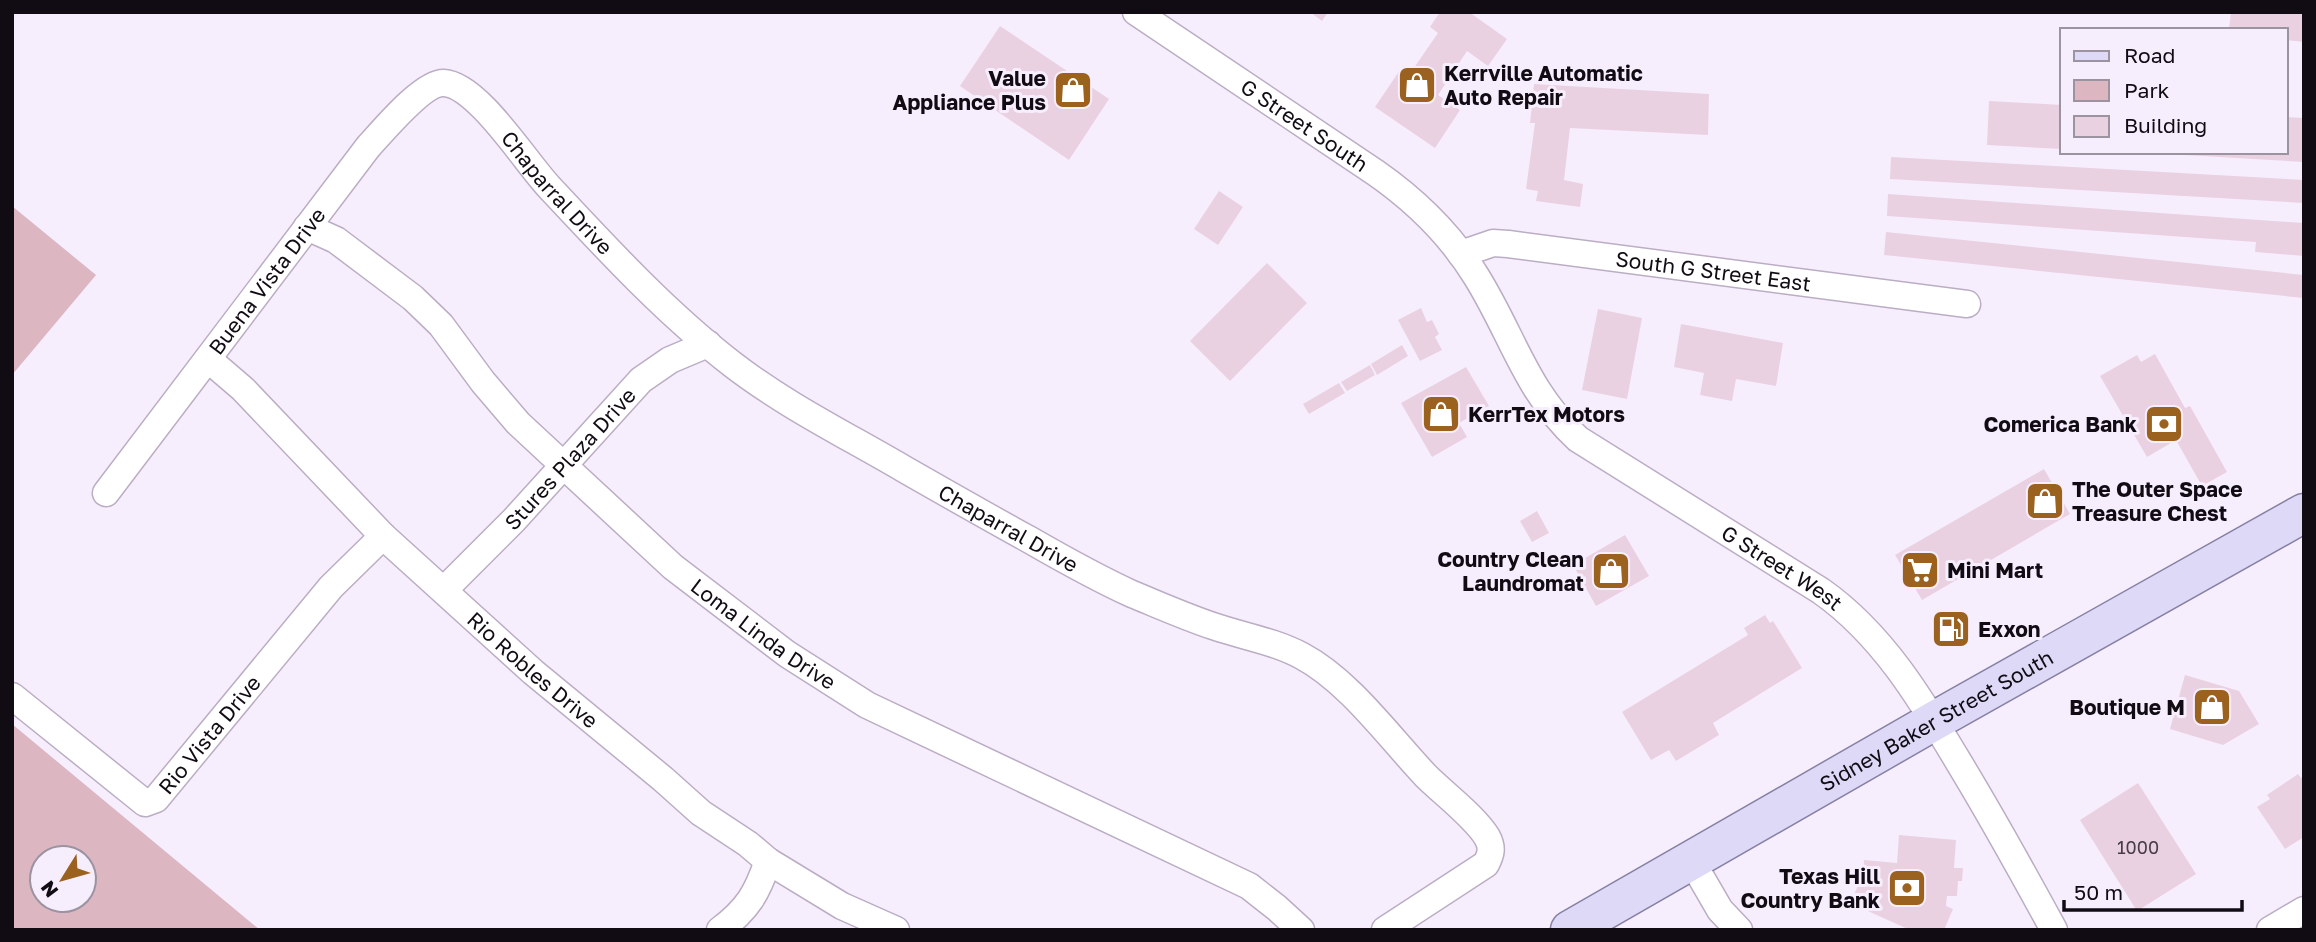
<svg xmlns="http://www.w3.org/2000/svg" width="2316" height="942" font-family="'Golos Text',sans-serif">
<rect width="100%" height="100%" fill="#f7eefd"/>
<g fill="#dcb6c1" fill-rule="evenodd">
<path d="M12 206 96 275 12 375Z"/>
<path d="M12 724 260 930H12ZM42 858H84V900H42Z"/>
</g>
<g fill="#e9d1e2">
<path d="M1310 12H1328L1322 21Z"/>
<path d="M1440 12H1469L1507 39 1488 66 1467 51 1438 95 1460 110 1435 148 1375 107 1400 70 1409 75 1438 33 1430 27Z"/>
<path d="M2231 12H2304V42L2286 40V30H2229Z"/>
<path d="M1000 26 1109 99 1069 160 960 86Z"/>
<path d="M1534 84 1709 94 1708 135 1570 128 1564 180 1583 184 1580 207 1536 201 1538 191 1526 189 1535 123H1530Z"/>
<path d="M1989 101 2062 105V149L1987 145Z"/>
<path d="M2286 117 2304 118V162L2185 155V152H2286Z"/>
<path d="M1891 157 2304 180V203L1890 179Z"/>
<path d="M1219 191 1243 207 1218 245 1194 229Z"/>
<path d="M1888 194 2304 223V256L2255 252 2256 242 1887 216Z"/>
<path d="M1886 232 2304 275V298L1884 255Z"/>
<path d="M1267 263 1307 303 1230 381 1190 341Z"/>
<path d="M1421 308 1427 322 1432 320 1439 334 1435 337 1442 350 1420 361 1398 320Z"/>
<path d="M1598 309 1642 318 1627 399 1582 390Z"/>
<path d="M1681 324 1783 343 1776 386 1736 379 1732 401 1700 395 1704 373 1674 367Z"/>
<path d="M1402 345 1408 356 1377 375 1371 364Z"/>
<path d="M2155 354 2185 408 2190 406 2227 472 2202 486 2176 440 2147 457 2100 376 2137 355 2141 362Z"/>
<path d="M1370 365 1375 375 1347 391 1341 382Z"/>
<path d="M1466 367 1489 406 1459 423 1467 437 1432 457 1401 403Z"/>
<path d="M1339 383 1345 393 1309 414 1303 404Z"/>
<path d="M2044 469 2070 514 1922 600 1895 555Z"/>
<path d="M1537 511 1549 533 1532 542 1520 521Z"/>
<path d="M1625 535 1649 576 1596 606 1573 565Z"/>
<path d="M1958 614 1968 632 1944 645 1934 627Z"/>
<path d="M1765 615 1770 623 1773 621 1802 668 1713 723 1719 735 1676 761 1669 750 1651 760 1622 712 1748 635 1744 628Z"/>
<path d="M2185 675 2239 691 2259 724 2223 745 2170 729Z"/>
<path d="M2298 774 2301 778 2304 776V837L2285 849 2257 807 2270 799 2267 795Z"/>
<path d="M2138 783 2196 874 2137 911 2080 820Z"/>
<path d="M1899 835 1956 840 1954 868H1963L1962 881H1958L1957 896H1947L1946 906 1953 909 1944 930H1910L1850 903 1863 875 1864 860 1897 863Z"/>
</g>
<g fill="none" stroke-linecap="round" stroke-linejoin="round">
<g stroke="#bbadc4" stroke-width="29">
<g id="minor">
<path id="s1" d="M1136 12 1376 173C1416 201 1450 234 1476 276 1513 335 1525 390 1578 439L1821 591C1882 634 1921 699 1958 761 1992 817 2023 873 2054 930"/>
<path id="s2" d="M307 227 336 240 413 298 441 325 483 382 518 423 673 567 787 654 867 705 1249 886 1277 908 1301 930"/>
<path id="s3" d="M1461 254 1493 243 1508 244 1967 304"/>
<path id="s4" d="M208 359 243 389 383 536 533 672 663 779 701 813 748 844 768 861 842 906 896 930"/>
<path id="s5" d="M106 493 368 147C382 132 423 82 444 83 478 85 526 163 550 188 607 249 665 312 732 364 785 405 846 435 904 469 946 493 988 517 1030 540 1063 559 1097 578 1132 594 1159 605 1186 617 1213 626 1242 636 1274 641 1302 656 1349 681 1389 737 1426 776 1443 793 1475 817 1487 837 1493 848 1491 854 1486 864L1385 930"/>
<path id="s6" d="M444 590 514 520 641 380 670 360 708 344"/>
<path id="s7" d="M12 696 145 803 156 799 331 587 383 536"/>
<path d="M1691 860 1720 910 1739 930"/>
<path d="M720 930C748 909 757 893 768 861"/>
<path d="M2270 930 2304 910"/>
</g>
</g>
<g stroke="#8780a3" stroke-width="41">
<g id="primary">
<path id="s8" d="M1570 930 1934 721 2304 513"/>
</g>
</g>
<use href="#minor" stroke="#fff" stroke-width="26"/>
<use href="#primary" stroke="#ddd9f6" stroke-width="38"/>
</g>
<defs>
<g id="shop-square" transform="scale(2.0125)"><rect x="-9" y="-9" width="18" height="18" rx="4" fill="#9a611f" stroke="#f7eefd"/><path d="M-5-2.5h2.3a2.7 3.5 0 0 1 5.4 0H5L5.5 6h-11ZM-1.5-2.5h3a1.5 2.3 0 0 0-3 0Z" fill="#fff"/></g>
<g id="bank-square" transform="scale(2.0125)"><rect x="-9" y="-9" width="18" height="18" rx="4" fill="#9a611f" stroke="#f7eefd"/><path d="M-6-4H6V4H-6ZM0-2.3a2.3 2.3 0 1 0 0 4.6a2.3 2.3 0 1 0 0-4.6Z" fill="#fff"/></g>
<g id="supermarket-square" transform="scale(2.0125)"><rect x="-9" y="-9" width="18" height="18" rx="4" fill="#9a611f" stroke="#f7eefd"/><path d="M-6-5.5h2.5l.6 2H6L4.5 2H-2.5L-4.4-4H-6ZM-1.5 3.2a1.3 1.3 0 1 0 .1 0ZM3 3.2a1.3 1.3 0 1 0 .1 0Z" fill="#fff"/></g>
<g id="fuel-square" transform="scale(2.0125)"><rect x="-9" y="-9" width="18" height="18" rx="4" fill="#9a611f" stroke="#f7eefd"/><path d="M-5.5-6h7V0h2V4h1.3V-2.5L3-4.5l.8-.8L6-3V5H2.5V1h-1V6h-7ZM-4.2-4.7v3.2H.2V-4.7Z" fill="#fff"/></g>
</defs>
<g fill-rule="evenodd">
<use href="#shop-square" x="1417" y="85"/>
<use href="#shop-square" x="1073" y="90"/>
<use href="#shop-square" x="1441" y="414"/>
<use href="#bank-square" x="2164" y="424"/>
<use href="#shop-square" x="2045" y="501"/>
<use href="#supermarket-square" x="1920" y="570"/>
<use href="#shop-square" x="1611" y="571"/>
<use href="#fuel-square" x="1951" y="629"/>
<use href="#shop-square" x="2212" y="707"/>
<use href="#bank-square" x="1907" y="888"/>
</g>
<g text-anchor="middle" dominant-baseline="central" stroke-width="6" stroke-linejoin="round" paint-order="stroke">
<g font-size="18" fill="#473d48">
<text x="2138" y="847">1000</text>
</g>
<g font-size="21" font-weight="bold" fill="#110c14" stroke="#f7eefd" text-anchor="start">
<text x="1444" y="73">Kerrville Automatic<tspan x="1444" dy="24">Auto Repair</tspan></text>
<text x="1046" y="78" text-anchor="end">Value<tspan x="1046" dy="24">Appliance Plus</tspan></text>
<text x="1468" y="414">KerrTex Motors</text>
<text x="2137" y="424" text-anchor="end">Comerica Bank</text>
<text x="2072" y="489">The Outer Space<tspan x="2072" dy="24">Treasure Chest</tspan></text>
<text x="1584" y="559" text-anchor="end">Country Clean<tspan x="1584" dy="24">Laundromat</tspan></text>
<text x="1947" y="570">Mini Mart</text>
<text x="1978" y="629">Exxon</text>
<text x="2185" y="707" text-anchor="end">Boutique M</text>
<text x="1880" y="876" text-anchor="end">Texas Hill<tspan x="1880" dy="24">Country Bank</tspan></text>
</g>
<g font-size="21" fill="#110c14" stroke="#f7eefd">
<text stroke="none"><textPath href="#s1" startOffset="203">G Street South</textPath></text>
<text stroke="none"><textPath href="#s5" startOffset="695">Chaparral Drive</textPath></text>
<text stroke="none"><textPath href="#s3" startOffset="256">South G Street East</textPath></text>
<text stroke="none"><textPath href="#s5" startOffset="266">Buena Vista Drive</textPath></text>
<text stroke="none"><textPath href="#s6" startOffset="182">Stures Plaza Drive</textPath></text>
<text stroke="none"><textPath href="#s5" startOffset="1262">Chaparral Drive</textPath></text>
<text stroke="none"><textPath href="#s1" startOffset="868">G Street West</textPath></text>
<text stroke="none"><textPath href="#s2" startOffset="616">Loma Linda Drive</textPath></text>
<text stroke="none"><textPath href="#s4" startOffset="450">Rio Robles Drive</textPath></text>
<text stroke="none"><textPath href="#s8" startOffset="422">Sidney Baker Street South</textPath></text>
<text stroke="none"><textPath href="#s7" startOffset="266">Rio Vista Drive</textPath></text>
</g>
</g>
<rect width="2316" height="942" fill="none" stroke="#110c14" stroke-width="28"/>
<rect x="2060" y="28" width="228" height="126" fill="#f7eefd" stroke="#9b94a0" stroke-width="2"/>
<rect x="2074" y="51" width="35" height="10" fill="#ddd9f6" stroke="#9b94a0" stroke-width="2"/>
<text x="2124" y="63" font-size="21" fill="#110c14">Road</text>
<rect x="2074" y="80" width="35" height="21" fill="#dcb6c1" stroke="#9b94a0" stroke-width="2"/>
<text x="2124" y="98" font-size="21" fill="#110c14">Park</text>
<rect x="2074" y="116" width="35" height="21" fill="#e9d1e2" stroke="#9b94a0" stroke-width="2"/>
<text x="2124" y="133" font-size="21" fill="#110c14">Building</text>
<g transform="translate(63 879) rotate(233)"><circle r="33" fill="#f7eefd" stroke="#9b94a0" stroke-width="2"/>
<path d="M0-5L12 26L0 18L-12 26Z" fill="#9a611f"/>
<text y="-10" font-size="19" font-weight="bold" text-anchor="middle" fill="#110c14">N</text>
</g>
<path d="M2064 900v10h178v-10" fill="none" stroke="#110c14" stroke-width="3.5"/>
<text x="2074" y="900" font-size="21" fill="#110c14" stroke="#f7eefd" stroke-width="5" paint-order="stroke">50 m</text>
</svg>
